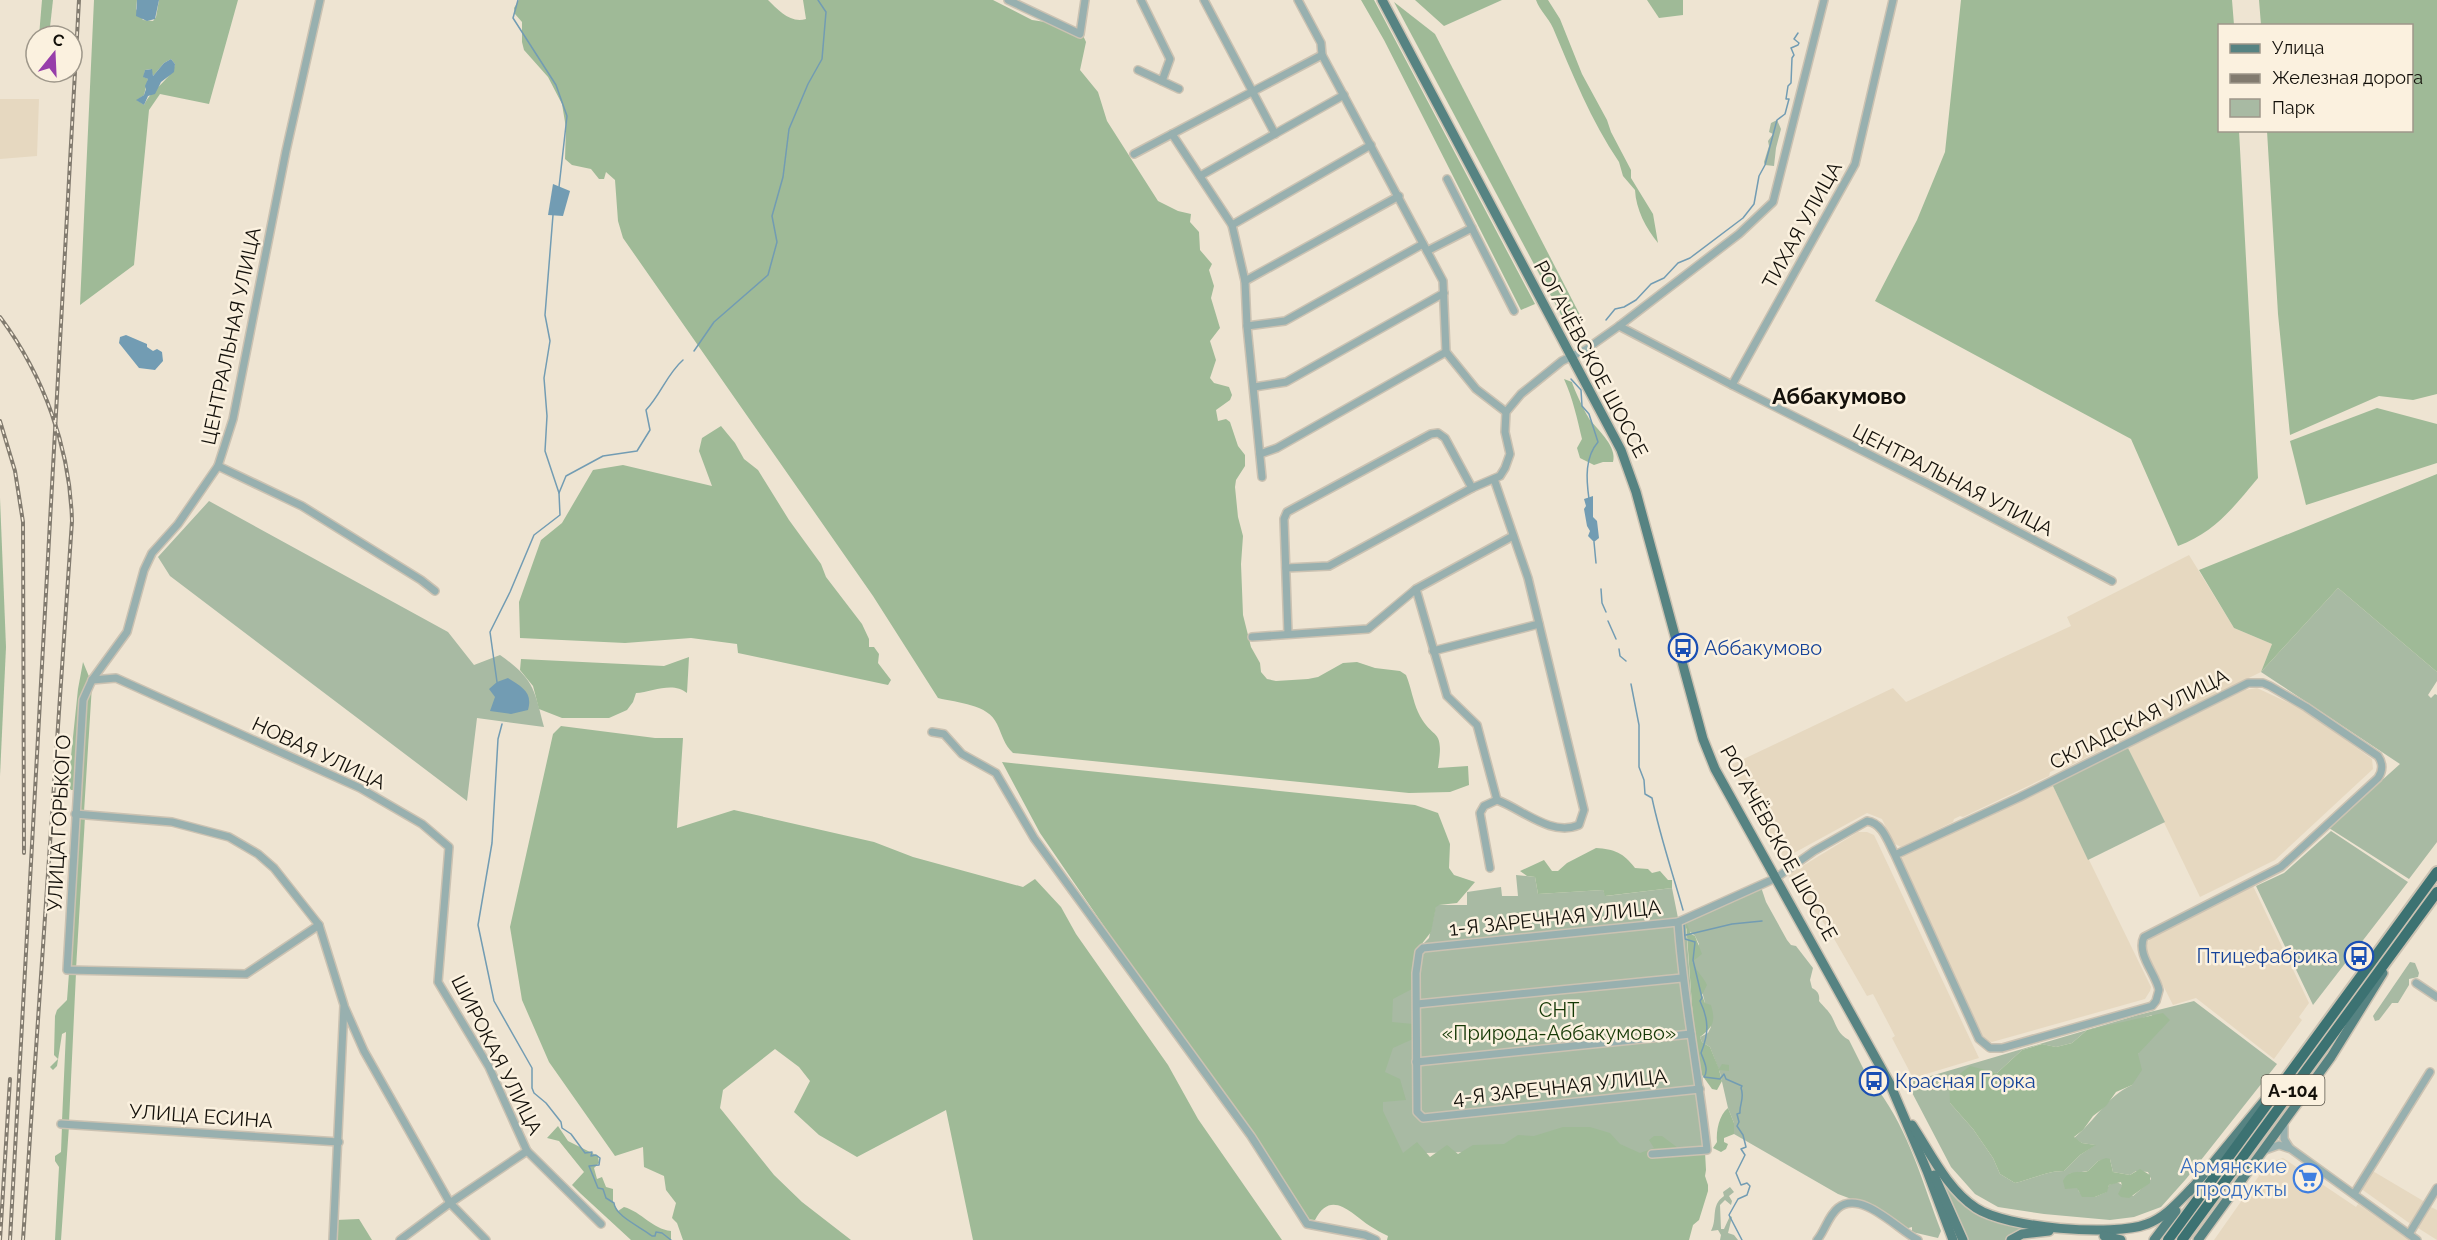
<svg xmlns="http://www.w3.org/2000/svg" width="2437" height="1240" font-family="Raleway,sans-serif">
<rect width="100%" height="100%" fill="#eee4d2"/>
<g fill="#e6d8c0">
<path d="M0 99H39L37 156 0 159Z"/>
<path d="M2189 555 2234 628 2272 644 2261 672 2061 770 2057 769 2050 772 2049 776 1963 817 1960 816 1954 819 1953 822 1901 847 1893 843 1882 819 1867 813 1783 859 1763 828 1731 765 1893 688 1906 702 2071 626 2067 617Z"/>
<path d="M2257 688 2304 710 2372 759 2373 769 2275 860 2200 897 2128 748 2245 690Z"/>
<path d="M2052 784 2151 987 2150 991 2145 999 1992 1042 1987 1041 1983 1036 1901 859 1905 854Z"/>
<path d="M1858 832H1867L1874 835 1979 1058 1913 1078 1892 1038 1895 1036 1873 994 1867 996 1829 930 1788 875Z"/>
<path d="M2253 886 2309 1003 2299 1017 2302 1020 2274 1059 2196 998 2173 1005 2147 954V943L2154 934Z"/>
<path d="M2283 1158 2356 1207 2358 1204 2409 1240H2214L2268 1163Z"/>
<path d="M2371 1170 2425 1202 2412 1225 2360 1188Z"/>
<path d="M2431 1207 2437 1210V1240L2418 1228 2416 1225Z"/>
</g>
<g fill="#a8baa3" fill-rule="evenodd">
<path d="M1777 120 1781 129 1776 148 1774 166 1765 165 1764 162 1769 146 1768 141 1773 134 1769 132 1771 123Z"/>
<path d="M209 501 448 632 474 665 500 655C534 679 534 689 544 727L477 718 467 801 170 576 158 557Z"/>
<path d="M2338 588 2437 672V681L2428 695 2431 698 2435 694 2437 695V842L2409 879 2329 828 2400 764 2261 672Z"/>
<path d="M2128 748 2165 822 2088 860 2052 784Z"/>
<path d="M2331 831 2408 882 2313 1005 2256 886 2284 873Z"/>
<path d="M1516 875 1535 877 1538 894 1603 890 1606 896 1672 888 1678 918 1761 887 1766 902 1787 940 1791 945 1796 946 1813 968 1810 980 1812 988C1818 991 1820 995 1819 1001 1823 1006 1829 1011 1832 1017 1837 1027 1838 1034 1849 1040L1874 1090H1878C1909 1131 1923 1184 1941 1231L1938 1238 1912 1232V1227L1905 1229 1878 1209 1838 1194 1734 1134V1123L1728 1108 1720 1073 1710 1047 1702 1042 1700 1037 1708 1033 1711 1027 1698 975 1691 962 1699 944 1695 936 1686 928 1694 1033 1702 1075 1710 1152 1612 1158 1611 1149 1380 1154 1376 959 1409 958 1429 938 1436 905H1467V892L1501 887 1502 896H1518Z"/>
<path d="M2410 962 2415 963 2419 973 2418 977 2409 979V985L2398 1003H2392L2379 1020 2375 1021 2373 1016Z"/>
<path d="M2194 1001 2277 1064 2186 1179 2161 1207 2134 1217 2110 1220 2044 1214 1998 1207 1975 1194 1951 1167 1907 1083 2138 1015ZM2152 1015 2138 1054 2132 1085C2107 1096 2095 1121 2074 1138L2082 1143 2095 1145 2080 1155 2064 1171C2046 1171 2033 1179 2015 1183L2000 1174 1993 1158 1973 1129 1950 1103 1983 1071 1997 1073 2022 1050 2041 1044 2056 1047 2072 1043 2087 1030 2127 1023ZM2110 1159 2113 1172 2130 1175 2136 1171 2148 1172 2151 1179 2146 1185 2133 1196C2124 1188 2121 1178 2109 1185L2106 1192 2095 1197 2079 1192 2078 1188H2069V1174L2088 1171 2098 1161Z"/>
<path d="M1946 1183 1959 1198 2026 1229 2007 1240H1968L1944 1185Z"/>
<path d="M1730 1187 1734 1192 1729 1196 1732 1201 1731 1205 1725 1200 1720 1205 1721 1229H1724L1730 1216 1732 1217 1728 1233 1734 1235 1738 1240H1720L1721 1235 1718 1230 1711 1231C1718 1218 1710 1206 1724 1196L1723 1192Z"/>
</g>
<g fill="#9fba97" fill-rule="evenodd">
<path d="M42 0H53L49 36H39Z"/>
<path d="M94 0H137L136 9 143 20 153 21 156 17 159 0H238L209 104 160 94 149 110 134 265 80 305ZM171 59 175 64C172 79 151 89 144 105L137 100 144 95 148 79 144 77 145 70 151 69 153 76 164 63Z"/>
<path d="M519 0H768C778 10 791 24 806 19L803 0H993L1032 20 1072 26 1080 29 1086 42 1080 70 1098 92 1107 121 1158 201 1178 211 1191 214 1190 222 1199 232 1200 250 1212 264 1209 270 1214 286 1211 298 1220 328 1210 341 1216 360 1210 378 1214 383 1229 387 1232 395 1230 400 1216 410 1218 421 1226 419 1230 422 1238 446 1245 455V466L1236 480 1235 487 1238 517 1243 536 1241 564 1243 615 1251 647 1260 663 1261 672 1267 679 1276 681 1308 679 1318 677 1343 663 1357 662 1375 668 1400 671 1406 675C1411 687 1413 701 1418 712 1432 742 1445 725 1438 768L1468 766 1469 785 1450 792 1409 793 1013 753C1004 745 1002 734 997 724 988 704 958 703 938 698L873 596 623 238 618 221 615 180 606 172 604 179H599L591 169 572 165 565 159 566 128 562 104 548 77 524 50 522 42V22L515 14 514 8Z"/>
<path d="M1361 0H1374L1535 304 1521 310 1384 40Z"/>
<path d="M1415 0H1502L1444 26Z"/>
<path d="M1536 0H1548L1560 19 1582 74 1607 120 1611 132 1631 170V178L1653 214 1658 243C1646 228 1636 210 1635 190L1623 176 1619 162C1591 121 1572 73 1553 28 1548 17 1540 11 1536 0Z"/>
<path d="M1647 0H1683V15L1659 18Z"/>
<path d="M1961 0H2232L2234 25 2220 26V130L2239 131 2258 478C2233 508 2215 532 2178 546L2131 439 1875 301 1917 220 1945 152Z"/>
<path d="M2259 0H2437V394L2413 400 2379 396 2290 435 2278 314 2267 131 2412 130V26L2261 25Z"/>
<path d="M1394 2 1435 34 1581 317V340L1575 341Z"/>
<path d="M1564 379 1572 382C1573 387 1587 417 1591 421 1599 431 1617 447 1613 462H1603L1594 465 1580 458 1577 448 1582 439C1577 418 1573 399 1564 379Z"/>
<path d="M2377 408 2437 424V463L2306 505 2290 441Z"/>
<path d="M721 426 735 443 744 459 758 470 789 520 821 564 826 577 862 624 869 639V647H874L879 654 878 663 891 680 888 685 738 653 737 644 691 638 625 643 520 638 519 602 541 540 562 523 593 470 623 465 712 486 699 451 702 438Z"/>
<path d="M2437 474V672L2338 588 2261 672 2272 644 2234 628 2199 570Z"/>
<path d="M0 498 6 647 0 776Z"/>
<path d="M689 657 687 693C673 681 652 692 636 693L633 702 627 710 609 718H562L539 709 533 686 520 670 521 659 664 666Z"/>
<path d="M83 662 90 679 81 699 75 790H71L68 785 78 689Z"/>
<path d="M92 685 84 812H77L84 701Z"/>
<path d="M561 726 655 738H683L677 828 734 810 874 842 913 857 1023 887 1035 879 1061 907 1076 934 1168 1065 1198 1119 1282 1240H973L946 1110 857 1157 819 1135 794 1112 810 1081 799 1067 775 1049 723 1090 720 1108 774 1175 802 1202 851 1240H683L677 1223 672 1218 676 1203 666 1190 664 1176 644 1167 643 1147 615 1156 549 1062 522 1000 510 927 553 734Z"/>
<path d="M1002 762 1415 805 1438 813 1450 844 1449 868 1454 875 1475 882 1457 903 1439 905 1436 907 1431 932 1417 950 1414 988 1393 999 1392 1022 1413 1024V1039L1393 1048 1385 1072 1400 1079 1406 1100 1383 1102V1111L1403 1153 1417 1142 1430 1157 1447 1145 1458 1154 1473 1145 1504 1144 1518 1135 1534 1136 1563 1127H1590L1610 1133 1620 1144 1640 1153 1654 1148 1649 1140 1654 1136H1662L1678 1148 1705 1152 1706 1170 1705 1176 1708 1185V1191L1699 1220 1693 1225 1689 1240H1387L1388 1236C1382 1233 1376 1230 1370 1226 1352 1214 1331 1188 1315 1220L1305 1219 1040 833Z"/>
<path d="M77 816 85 817 76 969 69 968Z"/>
<path d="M1596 848C1614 849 1624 853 1635 868L1648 869 1652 873 1660 871 1668 880H1672V888L1605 896 1603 890 1538 894 1535 877 1527 876 1520 871 1544 860 1552 871H1558L1567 863Z"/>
<path d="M1686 922 1691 934 1695 936 1702 954 1692 962C1696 970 1704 978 1707 985L1702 995 1705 1003 1711 1005C1716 1022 1713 1027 1700 1037L1702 1042 1710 1047 1719 1069 1722 1064 1729 1065V1071L1719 1070 1722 1081 1717 1090 1712 1089 1702 1075 1694 1033Z"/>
<path d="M69 973H76L69 1122 62 1121 66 1032 62 1034 57 1066 53 1070 50 1067 58 1059 54 1055 55 1016 57 1010 67 1000Z"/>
<path d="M2163 1013 2170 1020 2138 1054 2142 1070 2132 1085 2116 1092 2106 1106 2093 1116 2083 1130 2074 1137 2082 1143 2096 1145 2080 1155 2064 1171C2046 1171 2033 1179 2015 1183L2000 1174 1993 1158 1973 1129 1950 1103 1949 1082 1970 1066 1997 1073 2022 1050 2042 1044 2056 1047 2072 1043 2087 1030Z"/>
<path d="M1728 1108 1734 1123V1134L1724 1138V1142L1728 1144 1726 1149 1721 1152 1713 1148 1717 1142C1716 1131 1719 1115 1728 1108Z"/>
<path d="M62 1126H69L61 1240H55L59 1167 55 1161V1156L61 1152Z"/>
<path d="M558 1126 568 1141 598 1156 599 1163 594 1168 597 1179 602 1177 606 1187 613 1189V1202L618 1211 624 1207C642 1212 652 1229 671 1231V1240H631L580 1193 572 1185 584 1172 559 1141 547 1138Z"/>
<path d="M2106 1158 2110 1159 2113 1172 2130 1175 2140 1169 2150 1175V1183L2129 1198 2121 1197 2118 1194 2122 1186 2121 1182 2109 1185 2107 1192 2095 1197H2082L2077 1188 2065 1189 2063 1181C2069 1168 2080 1174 2088 1171L2098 1161Z"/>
<path d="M359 1219 372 1240H335L336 1220Z"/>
</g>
<g fill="#729cb3">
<path d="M137 0H159L155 19 147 21 136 16Z"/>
<path d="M171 59 175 64 174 72 161 82 155 94 148 96 144 105 136 100 144 95 146 89 145 86 148 79 143 77 145 70 152 69 153 76 164 63Z"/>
<path d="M553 184 570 191 563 216 548 215Z"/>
<path d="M126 335 147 344V347L153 351 157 349 162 352 163 361 155 370 139 368 119 343 120 337Z"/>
<path d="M1593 496V517L1597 521 1599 538 1594 542 1588 536 1590 531 1587 526 1584 509 1586 506 1584 499Z"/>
<path d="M508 678C522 687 533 692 528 710L511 714 490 711 495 697 489 689 497 682Z"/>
</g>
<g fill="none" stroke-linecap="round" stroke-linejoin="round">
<g stroke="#729cb3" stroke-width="1.5">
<path d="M518 0 513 18 556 85 567 116 559 187"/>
<path d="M1606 320 1615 309 1624 307 1636 300 1651 284 1664 278 1678 263 1690 258 1743 218 1754 204 1759 176 1765 165 1777 120 1785 114 1789 99H1786L1788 86 1791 83 1792 58 1794 55 1791 48 1798 45 1799 43 1794 39 1798 33"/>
<path d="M694 351 714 322 768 275 777 242 772 216 783 177 789 129 808 84 822 59 826 12 818 0"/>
<path d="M1571 379 1581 390 1582 406 1589 414 1598 442C1585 457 1586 478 1589 499"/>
<path d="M559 493 566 476 603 456 637 451 650 430 646 410C661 394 667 374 683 360"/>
<path d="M1594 542 1596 563"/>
<path d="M1601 589 1602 603 1606 612"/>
<path d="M1608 621 1616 639"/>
<path d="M1619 649 1620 656 1626 661"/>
<path d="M497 682 490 632 510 592 534 535 560 515 559 493 545 451 547 416 544 378 550 341 545 315 553 215"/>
<path d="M1631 684 1639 725V767L1644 780 1645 794 1652 798C1660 836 1672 871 1683 910"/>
<path d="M502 724 498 739 492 843 478 925 494 1001 532 1068V1088L534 1093 546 1103 561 1122 562 1128 571 1134 585 1153 592 1152 591 1156 596 1155 600 1158 599 1165 589 1166 598 1188 603 1189 606 1198 614 1203C615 1216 641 1227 652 1236H655L656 1232 662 1233 671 1240"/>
<path d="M1684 925 1685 939 1695 942 1693 960 1702 998 1700 1001C1709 1020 1709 1033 1701 1053 1704 1061 1709 1070 1704 1077L1720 1079 1724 1074 1726 1079 1742 1086 1741 1088C1745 1098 1739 1105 1740 1113L1737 1114 1739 1122 1737 1126 1743 1135 1746 1147 1741 1149 1745 1155 1736 1173 1741 1185 1747 1183 1750 1186 1747 1195 1738 1199 1729 1215 1742 1240"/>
<path d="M1686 935 1732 924 1762 921"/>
</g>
<g stroke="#cbc2b2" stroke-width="10">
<g id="minor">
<path d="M1008 0 1080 34 1085 0"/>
<path d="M1141 0 1170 59 1162 81"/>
<path d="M1204 0 1275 134"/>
<path d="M1298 0 1321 43 1322 55 1443 281 1446 352 1476 389 1506 412"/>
<path d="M1138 70 1179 89"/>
<path d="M1172 134 1232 225 1245 281 1247 326 1262 477"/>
<path d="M1134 154 1322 55"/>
<path d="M1200 176 1344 95"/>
<path d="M1447 179 1514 311"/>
<path d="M1232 225 1371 145"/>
<path d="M1427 251 1472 228"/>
<path d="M1245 281 1399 196"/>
<path d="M1247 326 1285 321 1423 244"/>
<path d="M1619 326 1732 385 1930 485 2112 581"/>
<path d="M1732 385 1855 164 1893 0"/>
<path d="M1254 387 1286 382 1444 293"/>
<path d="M1260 454 1277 448 1446 352"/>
<path d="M218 466 302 506 421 580 435 591"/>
<path d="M1286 568 1329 566 1472 488 1500 476 1505 468 1510 454 1505 432 1506 412 1521 394 1562 361 1585 350 1619 326 1739 234 1773 202 1824 0"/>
<path d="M1416 589 1447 696 1477 725 1497 800C1522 809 1551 837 1579 825L1584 810 1528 578 1494 479"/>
<path d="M1288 634 1284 519 1287 512 1431 434 1438 433 1445 438 1472 488"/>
<path d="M1252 637 1368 629 1416 589 1513 536"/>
<path d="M1433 651 1539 624"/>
<path d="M92 680 116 678 360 788 422 824 449 847 438 982 489 1067 527 1151 450 1203 400 1240"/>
<path d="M932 732 944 734 962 754 996 773 1034 838 1251 1136 1307 1224 1365 1235 1376 1240"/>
<path d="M75 814 172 822 229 837 258 854 274 868 319 925 344 1005 333 1240"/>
<path d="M1490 868 1480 813 1484 806 1497 800"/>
<path d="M319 925 246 974 67 970 83 700 92 680 127 632 144 570 152 553 178 524 218 466 233 419 286 151 320 0"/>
<path d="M2416 983 2437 997"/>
<path d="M1417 1004 1682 978"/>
<path d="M345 1008 364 1051 450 1203 486 1240"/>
<path d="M1416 1062 1691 1034"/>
<path d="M1700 1089 1423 1118 1417 1112 1416 973 1419 952 1423 948 1678 922 1776 878 1814 851 1867 821C1883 823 1888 842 1895 855L2020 797 2248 683H2263L2270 686 2306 707 2378 756C2383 763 2383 771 2378 778L2281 867 2144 937C2136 954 2156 974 2159 990L2156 1001 2152 1006 2002 1048H1990L1979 1039 1895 855"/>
<path d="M61 1124 339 1142"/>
<path d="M2284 1125V1139L2289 1147"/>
<path d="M2265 1150 2279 1145 2291 1149 2417 1240"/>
<path d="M527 1151 601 1224"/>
<path d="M1652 1154 1707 1150C1699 1074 1683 999 1678 922"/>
<path d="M2354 1194 2430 1072"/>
<path d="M2409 1234 2437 1188"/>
<path d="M1817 1240C1825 1231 1828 1216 1838 1208 1861 1189 1898 1230 1918 1240"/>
</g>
</g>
<g stroke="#cbc2b2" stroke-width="12">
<g id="major">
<path d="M1382 0 1621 450 1636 492 1703 739 1715 769 1890 1084 1927 1171 1953 1240"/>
<path d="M1912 1125C1930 1152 1947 1189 1976 1208 2006 1228 2114 1237 2147 1224 2166 1217 2179 1201 2193 1187"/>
<path d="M1934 1175 1963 1240"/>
<path d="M2189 1192 2264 1101"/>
<path d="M2104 1236 2121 1240"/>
<path d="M2011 1240 2022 1234 2049 1231"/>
<path d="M2154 1240 2176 1211"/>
<path d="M2198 1240 2331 1057 2383 973"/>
</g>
</g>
<g stroke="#cbc2b2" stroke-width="14">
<g id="highway">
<path d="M2168 1240 2437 872"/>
<path d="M2182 1240 2437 892"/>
</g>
</g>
<use href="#minor" stroke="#98b0af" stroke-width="7"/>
<use href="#major" stroke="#568382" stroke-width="9"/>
<use href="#highway" stroke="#3c7272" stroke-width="10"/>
<g stroke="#827b6f" stroke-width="4">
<g id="rail">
<path d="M0 317C44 376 70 448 72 521L23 1240"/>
<path d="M0 421 15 471 23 522 24 853"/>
<path d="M0 1240 10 1079"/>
<path d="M10 1240 79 0"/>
</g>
</g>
<use href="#rail" stroke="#fbf1df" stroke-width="1.5" stroke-dasharray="4.5" stroke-linecap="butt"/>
</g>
<defs>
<g id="bus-ring" transform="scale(1.5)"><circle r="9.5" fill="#fbf1df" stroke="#1a4fb4" stroke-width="1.5"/><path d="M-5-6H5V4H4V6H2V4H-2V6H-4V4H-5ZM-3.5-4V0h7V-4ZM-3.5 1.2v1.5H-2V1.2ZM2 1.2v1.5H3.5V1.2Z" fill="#1a4fb4"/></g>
<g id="supermarket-ring" transform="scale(1.5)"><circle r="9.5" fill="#fbf1df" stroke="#3f7fe0" stroke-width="1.5"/><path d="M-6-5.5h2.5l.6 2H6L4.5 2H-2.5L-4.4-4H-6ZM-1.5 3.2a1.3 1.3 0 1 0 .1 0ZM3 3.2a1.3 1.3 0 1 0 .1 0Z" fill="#3f7fe0"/></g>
</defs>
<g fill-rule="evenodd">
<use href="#bus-ring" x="1683" y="648"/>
<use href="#bus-ring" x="2359" y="956"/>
<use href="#bus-ring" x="1874" y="1081"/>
<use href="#supermarket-ring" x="2308" y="1178"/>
</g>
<g text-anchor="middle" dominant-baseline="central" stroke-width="5" stroke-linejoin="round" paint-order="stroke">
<rect fill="#fbf1df" stroke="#59544a" stroke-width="1.5" x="2261.5" y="1075" width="63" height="30" rx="4.5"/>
<g font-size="18" font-weight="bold" fill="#13100a">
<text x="2293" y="1090">А-104</text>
</g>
<g font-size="20" fill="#13100a" stroke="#fbf1df">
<text transform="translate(1802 225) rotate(-61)">ТИХАЯ УЛИЦА</text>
<text transform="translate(231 336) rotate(-78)">ЦЕНТРАЛЬНАЯ УЛИЦА</text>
<text transform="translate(1591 359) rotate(62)">РОГАЧЁВСКОЕ ШОССЕ</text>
<text transform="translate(1953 480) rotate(27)">ЦЕНТРАЛЬНАЯ УЛИЦА</text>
<text transform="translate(2139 719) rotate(-27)">СКЛАДСКАЯ УЛИЦА</text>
<text transform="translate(319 753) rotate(25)">НОВАЯ УЛИЦА</text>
<text transform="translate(59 823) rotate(-87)">УЛИЦА ГОРЬКОГО</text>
<text transform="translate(1779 843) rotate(61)">РОГАЧЁВСКОЕ ШОССЕ</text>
<text transform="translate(1555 918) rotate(-6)">1-Я ЗАРЕЧНАЯ УЛИЦА</text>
<text transform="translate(497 1055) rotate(63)">ШИРОКАЯ УЛИЦА</text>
<text transform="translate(1560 1087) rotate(-6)">4-Я ЗАРЕЧНАЯ УЛИЦА</text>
<text transform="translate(201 1116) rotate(4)">УЛИЦА ЕСИНА</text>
</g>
<g font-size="20" fill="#164399" stroke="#fbf1df" text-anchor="start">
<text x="1704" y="648">Аббакумово</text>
<text x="2338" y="956" text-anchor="end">Птицефабрика</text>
<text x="1895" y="1081">Красная Горка</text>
</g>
<g font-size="20" fill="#153906" stroke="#fbf1df">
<text x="1559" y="1010">СНТ<tspan x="1559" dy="23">«Природа-Аббакумово»</tspan></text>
</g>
<g font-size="20" fill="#366cbe" stroke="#fbf1df" text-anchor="end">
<text x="2287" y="1166">Армянские<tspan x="2287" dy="23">продукты</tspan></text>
</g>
<g font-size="22" font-weight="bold" fill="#13100a" stroke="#fbf1df">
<text x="1839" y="396">Аббакумово</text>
</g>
</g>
<rect x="2218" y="24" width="195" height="108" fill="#fbf1df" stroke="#9e978a" stroke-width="1.5"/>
<rect x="2230" y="44" width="30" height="9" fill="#568382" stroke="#9e978a" stroke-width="1.5"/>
<text x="2272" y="54" font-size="18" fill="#13100a">Улица</text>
<rect x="2230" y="74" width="30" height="9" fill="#827b6f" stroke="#9e978a" stroke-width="1.5"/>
<text x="2272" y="84" font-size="18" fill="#13100a">Железная дорога</text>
<rect x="2230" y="99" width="30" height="18" fill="#a8baa3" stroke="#9e978a" stroke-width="1.5"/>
<text x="2272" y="114" font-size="18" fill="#13100a">Парк</text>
<g transform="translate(54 54) rotate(18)"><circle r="28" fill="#fbf1df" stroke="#9e978a" stroke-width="1.5"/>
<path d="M0-4.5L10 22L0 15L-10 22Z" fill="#973eaa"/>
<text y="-9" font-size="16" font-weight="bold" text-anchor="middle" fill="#13100a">С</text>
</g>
</svg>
